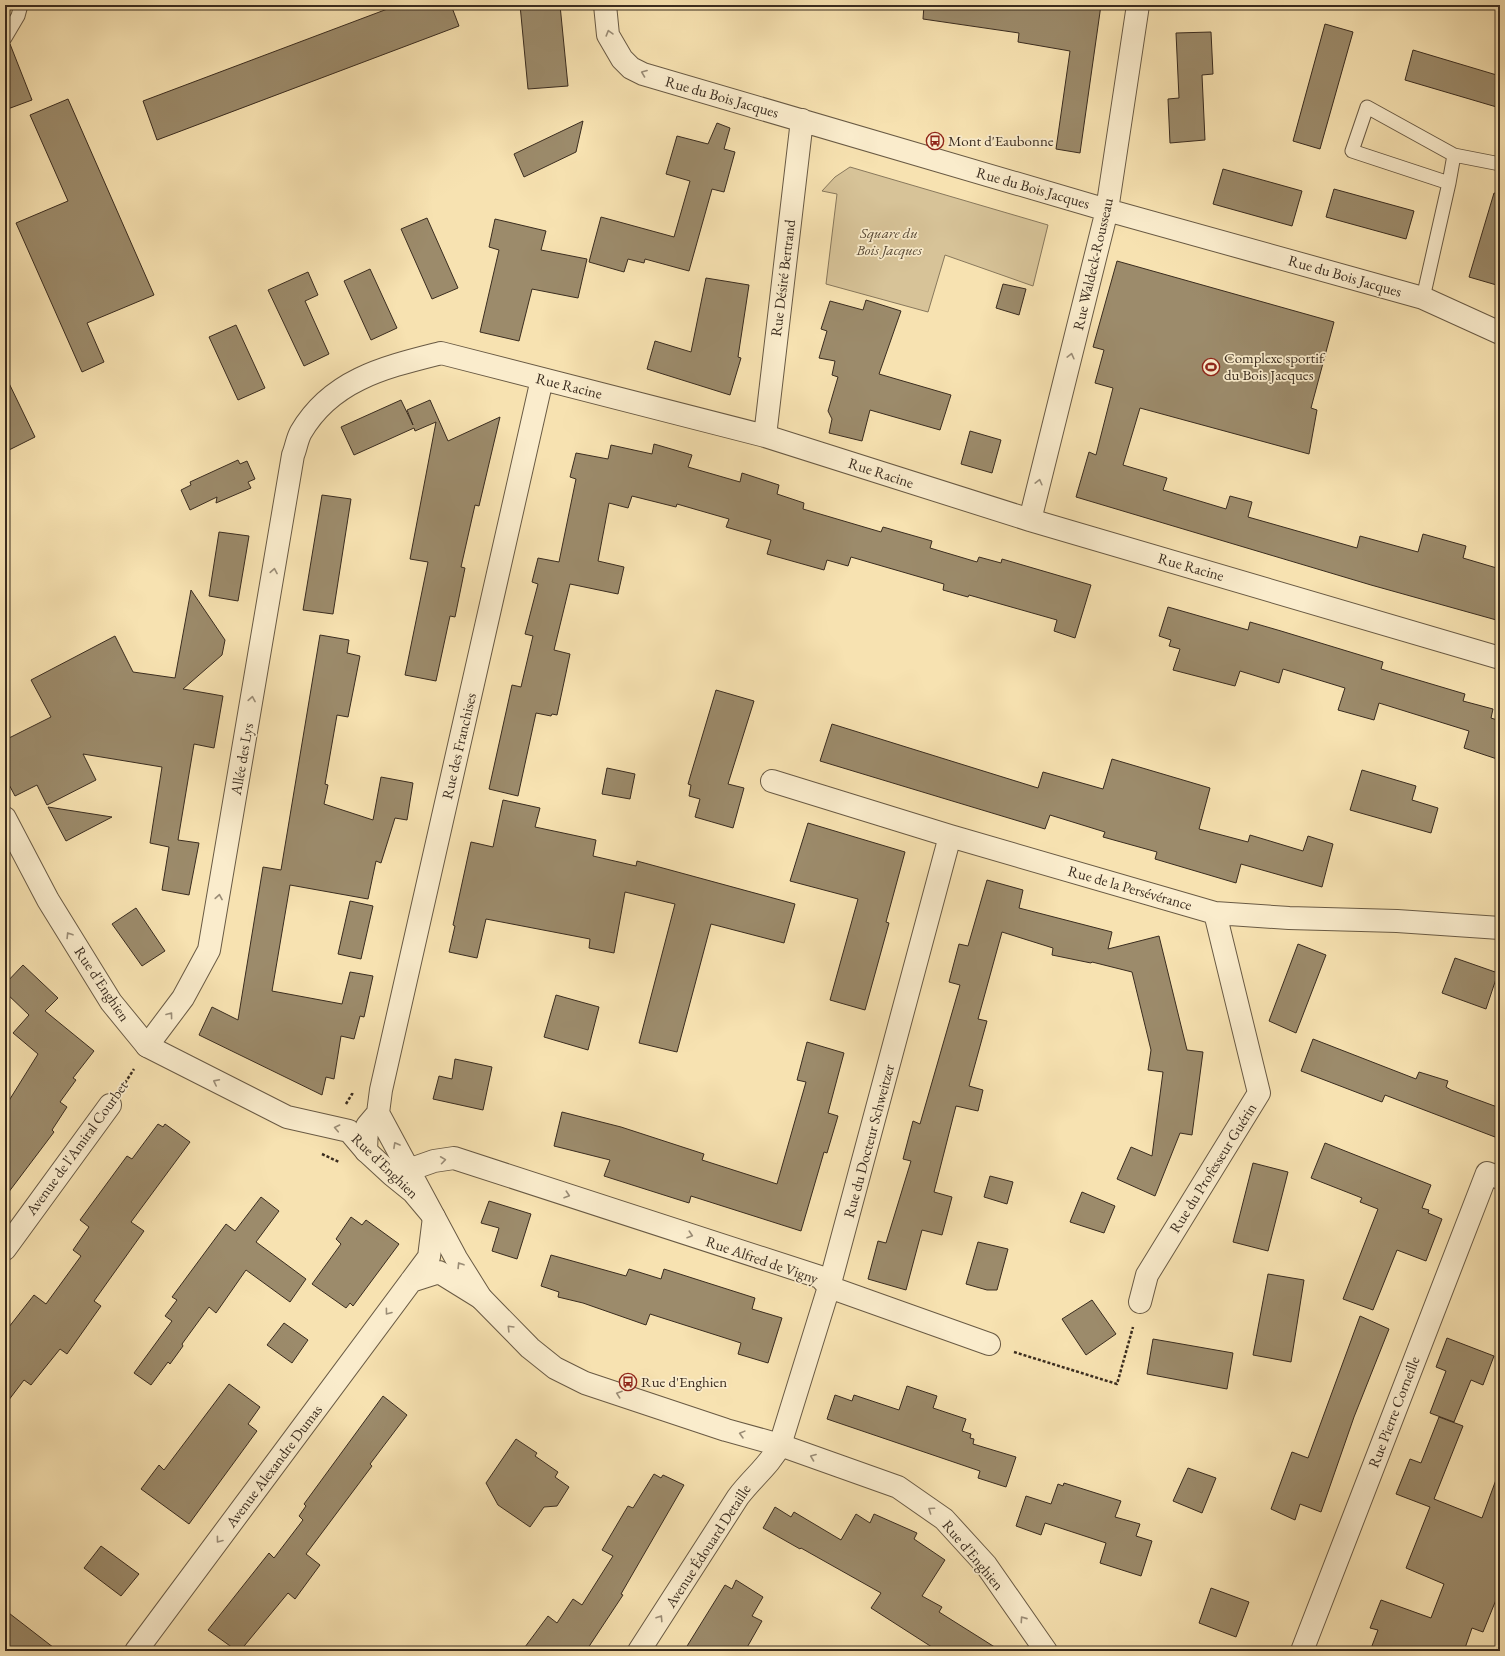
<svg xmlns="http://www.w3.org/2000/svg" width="1505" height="1656" font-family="'EB Garamond',serif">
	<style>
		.green { fill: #d7c398; stroke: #88785c }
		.building { fill: #9c8b6b; stroke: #3a2c1f }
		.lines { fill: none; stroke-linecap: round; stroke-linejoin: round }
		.service-casing { stroke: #695a44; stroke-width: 15 }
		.minor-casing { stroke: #695a44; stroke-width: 24 }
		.tertiary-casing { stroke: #695a44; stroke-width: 24 }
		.path { stroke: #3a2c1f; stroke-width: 2.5; stroke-dasharray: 3 2; stroke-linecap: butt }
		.service { stroke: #faeccc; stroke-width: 13 }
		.minor { stroke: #faeccc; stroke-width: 22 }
		.tertiary { stroke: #faeccc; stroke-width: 22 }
		.oneway { stroke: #9a8c76 }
		.labels { text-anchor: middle; stroke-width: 3.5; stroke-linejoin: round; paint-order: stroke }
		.street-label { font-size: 15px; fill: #3a2c1f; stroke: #faeccc }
		.poi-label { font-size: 15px; fill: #3a2c1f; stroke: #faeccc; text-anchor: start }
		.park-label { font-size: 15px; font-style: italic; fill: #594a37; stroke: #faeccc }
	</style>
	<rect width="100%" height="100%" fill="#f7e2b1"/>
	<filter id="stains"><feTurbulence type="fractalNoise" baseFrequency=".005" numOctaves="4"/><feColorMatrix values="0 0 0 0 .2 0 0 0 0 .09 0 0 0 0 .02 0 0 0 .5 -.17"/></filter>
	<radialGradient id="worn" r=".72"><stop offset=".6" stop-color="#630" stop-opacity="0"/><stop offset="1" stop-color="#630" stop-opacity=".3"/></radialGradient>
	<!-- green -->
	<path class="green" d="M850 167 1048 225 1033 286 945 255 928 312 826 284 837 194 822 191 835 177Z"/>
	<!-- building -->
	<path class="building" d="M398 5H451L459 26 157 140 143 101Z
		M520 5H560L568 86 528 89Z
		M924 5H1101L1080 153 1056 149 1070 51 1018 42 1019 33 923 19Z
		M1325 24 1353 32 1320 149 1293 141Z
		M1211 32 1213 74 1202 75 1205 140 1170 143 1168 99 1179 98 1176 33Z
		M10 44 32 100 5 110V46Z
		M1413 50 1500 76V108L1405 80Z
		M68 99 154 295 87 323 104 362 82 372 16 223 68 201 30 115Z
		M583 121 576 152 524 177 514 154Z
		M717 123 730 128 724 149 735 152 724 192 712 189 689 271 645 259 644 263 628 259 624 272 589 262 601 217 674 237 690 181 666 174 677 136 708 144Z
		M1223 169 1302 191 1292 226 1213 204Z
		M1334 189 1414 211 1406 239 1326 217Z
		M1494 193 1500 194V286L1469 277Z
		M427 218 458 288 432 299 401 229Z
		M495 219 546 231 541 250 587 259 578 298 532 289 519 341 480 332 499 250 489 247Z
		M1117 261 1334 322 1311 408 1317 410 1309 454 1140 408 1123 465 1167 478 1163 490 1226 509 1230 496 1252 502 1248 517 1357 548 1360 536 1418 552 1423 534 1466 546 1463 558 1500 569V621L1371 585 1076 497 1089 452 1096 455 1113 388 1095 383 1104 350 1093 347Z
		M370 269 397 328 371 340 344 281Z
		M308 272 318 295 305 301 329 354 304 366 268 290Z
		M706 278 749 285 738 357 741 358 730 395 647 369 655 341 691 352Z
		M1003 284 1026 289 1019 315 996 308Z
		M866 300 901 311 879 374 951 395 940 430 870 410 862 441 829 433 832 419 828 411 838 377 832 375 835 361 819 358 827 331 821 329 830 301 863 310Z
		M236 325 265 388 238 400 209 337Z
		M5 375 35 437 5 452Z
		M401 400 413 425 407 410 430 400 448 441 500 417 479 506 475 505 461 567 465 568 455 617 450 616 436 681 405 675 428 562 410 559 436 422 415 431 414 428 354 455 341 427Z
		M970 431 1001 440 992 473 961 464Z
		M654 444 692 455 688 467 740 482 742 473 779 485 777 494 804 503 803 509 881 532 883 527 932 541 930 548 977 562 979 557 1001 563 1002 559 1091 585 1075 638 1054 631 1057 620 969 595 968 597 943 590 944 584 851 557 848 566 827 560 824 570 767 554 771 540 726 527 729 519 677 504 676 507 632 496 628 508 609 503 598 561 624 567 618 594 570 584 554 650 570 654 557 715 552 714 551 716 536 713 518 796 489 789 512 685 521 687 533 636 525 634 538 584 532 582 538 558 559 562 576 479 570 477 576 453 608 459 611 445 652 454Z
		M238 460 240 464 247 461 255 479 248 482 251 488 216 503 217 497 190 510 181 490 191 485 190 482Z
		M322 495 351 499 333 614 303 610Z
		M219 532 249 536 238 601 209 596Z
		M191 590 225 640 222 655 183 689 223 696 214 748 194 744 178 840 199 843 189 895 162 890 169 847 150 843 162 767 83 754 96 780 47 805 37 785 15 796 5 777V740L51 717 31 680 115 636 133 672 175 678Z
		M1168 607 1248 630 1250 622 1281 631 1383 662 1381 669 1465 694 1463 701 1493 709 1491 718 1500 721V760L1464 748 1469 731 1379 703 1374 720 1338 710 1345 688 1283 669 1279 683 1240 671 1235 686 1173 670 1180 649 1169 646 1171 640 1159 636Z
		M320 635 349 640 347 653 360 656 348 717 337 715 325 784 328 785 324 804 373 820 381 777 413 783 407 820 395 818 381 863 376 861 368 899 290 885 272 991 342 1004 350 972 373 976 364 1017 360 1016 354 1039 341 1036 334 1079 326 1077 322 1095 199 1035 212 1007 238 1020 263 867 281 870Z
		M716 690 754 701 728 784 744 788 733 828 695 817 700 799 689 796 691 785 688 784Z
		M832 724 1038 788 1043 772 1103 789 1112 759 1210 788 1199 829 1248 842 1250 835 1303 851 1308 836 1333 844 1322 887 1241 864 1236 883 1155 859 1157 852 1103 837 1105 832 1050 815 1045 829 820 761Z
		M607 768 635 774 630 799 602 794Z
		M1362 770 1416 786 1412 800 1438 808 1431 833 1350 810Z
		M503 800 540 808 535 827 596 840 593 856 636 866 637 861 795 904 784 943 711 924 677 1052 639 1043 675 904 625 892 614 953 589 948 590 939 486 919 477 958 449 952 455 926 453 925 471 842 493 847Z
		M48 807 112 817 66 841Z
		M808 823 905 852 886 922 889 923 865 1010 830 1000 858 899 790 881Z
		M987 880 1023 890 1019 908 1112 932 1108 949 1159 936 1187 1050 1203 1052 1192 1135 1180 1133 1155 1196 1117 1179 1131 1147 1152 1156 1163 1072 1148 1070 1151 1050 1132 972 1092 962 1091 963 1052 955 1053 948 1002 932 978 1019 987 1021 969 1086 983 1090 978 1111 956 1106 934 1192 952 1197 942 1235 922 1230 906 1290 868 1279 878 1241 886 1243 911 1161 903 1159 913 1121 920 1124 960 985 949 982 959 944 968 946Z
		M350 901 373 906 361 959 338 954Z
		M136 908 165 951 142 966 112 924Z
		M1298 944 1326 955 1296 1033 1269 1021Z
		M1455 958 1498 973 1486 1009 1442 993Z
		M23 965 58 998 45 1011 94 1051 73 1078 76 1080 60 1102 67 1107 52 1130 54 1132 5 1197V1107L38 1054 13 1033 29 1015 5 992V984Z
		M556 995 599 1007 588 1050 544 1037Z
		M1313 1039 1416 1079 1419 1072 1448 1081 1446 1087 1451 1090 1500 1108V1124L1495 1137 1385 1095 1382 1102 1301 1071Z
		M807 1042 844 1053 828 1113 838 1116 827 1153 824 1152 801 1231 691 1196 689 1203 604 1176 610 1160 554 1146 562 1112 621 1127 704 1154 702 1160 777 1184 806 1082 797 1080Z
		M455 1059 492 1067 483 1110 433 1099 439 1076 452 1079Z
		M158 1124 163 1127 165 1124 190 1142 131 1222 144 1231 94 1301 101 1306 67 1354 60 1349 31 1385 24 1380 5 1405V1332L34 1295 46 1304 81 1256 73 1250 89 1227 80 1220 127 1156 132 1159Z
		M1325 1143 1431 1185 1422 1208 1429 1210 1428 1213 1442 1219 1426 1261 1397 1250 1373 1310 1343 1299 1378 1209 1360 1202 1362 1198 1311 1178Z
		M1253 1163 1288 1172 1268 1251 1233 1242Z
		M990 1176 1013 1182 1007 1204 984 1197Z
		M1082 1192 1115 1206 1104 1233 1070 1222Z
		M261 1197 279 1211 256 1242 306 1279 290 1302 246 1270 216 1313 209 1307 182 1344 183 1346 170 1364 168 1362 151 1385 134 1373 172 1321 165 1316 177 1300 172 1297 226 1224 235 1231Z
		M489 1201 531 1214 517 1259 492 1251 499 1228 481 1223Z
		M351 1217 362 1225 366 1220 399 1244 353 1306 350 1303 346 1308 312 1284 341 1244 336 1239Z
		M978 1242 1008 1249 997 1290H987L966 1284Z
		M551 1255 626 1276 629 1269 661 1279 664 1269 755 1298 752 1309 782 1318 768 1363 738 1354 741 1343 650 1314 646 1325 583 1303 558 1297 559 1292 541 1286Z
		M1268 1274 1304 1280 1291 1362 1253 1355Z
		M1092 1300 1116 1334 1086 1355 1062 1319Z
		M1360 1316 1389 1329 1354 1417 1321 1512 1300 1504 1295 1520 1271 1509 1292 1452 1308 1458Z
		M284 1323 308 1340 292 1363 267 1345Z
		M1447 1338 1494 1356 1483 1385 1471 1380 1454 1422 1430 1413 1446 1371 1436 1367Z
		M1153 1339 1233 1353 1227 1389 1147 1374Z
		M229 1384 260 1407 248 1424 257 1431 189 1524 141 1489 159 1465 164 1470Z
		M907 1386 937 1396 933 1408 966 1419 962 1431 971 1434 970 1438 974 1439 973 1444 1016 1457 1006 1487 978 1478 980 1471 827 1419 835 1395 852 1401 854 1395 899 1410Z
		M383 1396 407 1415 370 1464 372 1466 306 1554 320 1565 295 1599 288 1593 240 1651H237L208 1630 269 1553 274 1558 303 1520 299 1516 306 1506 304 1504Z
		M1439 1417 1463 1426 1434 1499 1482 1518 1497 1477H1500V1590L1483 1632 1472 1628 1464 1651H1370L1378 1630 1370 1628 1381 1600 1431 1618 1444 1584 1406 1568 1430 1507 1396 1494 1410 1459 1421 1463Z
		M516 1439 537 1453 535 1456 558 1472 555 1477 569 1487 557 1506 544 1507 530 1527 498 1505 486 1483Z
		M1188 1468 1216 1478 1202 1513 1173 1501Z
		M654 1474 661 1478 663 1475 684 1485 621 1594 623 1595 586 1651H522L548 1616 557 1623 573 1599 582 1605 613 1556 602 1550 628 1506 633 1508Z
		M1064 1483 1121 1501 1115 1517 1140 1524 1136 1536 1152 1541 1141 1576 1100 1563 1106 1543 1045 1523 1041 1535 1016 1526 1026 1496 1051 1504 1058 1484 1063 1486Z
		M775 1507 791 1517 794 1512 841 1540 856 1514 870 1523 874 1514 917 1533 914 1539 945 1560 922 1596 942 1607 939 1612 1001 1651H938L871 1608 881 1593 801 1548 800 1549 763 1528Z
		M101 1546 139 1574 121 1596 84 1568Z
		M736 1580 763 1597 752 1616 762 1621 745 1651H684L725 1585 732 1589Z
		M1211 1588 1249 1602 1236 1637 1199 1623Z
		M5 1610 58 1651H5Z"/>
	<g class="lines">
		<defs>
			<path id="service" d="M5 38 18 16 21 5
				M1454 155 1500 164
				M1423 298 1449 183 1454 155 1367 107 1352 151 1449 183"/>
			<path id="minor" d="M605 5 608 35 622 59 631 68 643 74 1107 210 1423 298 1500 333
				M765 436 802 120
				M1030 520 1107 210 1138 5
				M772 781 950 836 1215 913 1289 918 1397 921 1500 928
				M147 1046 183 998 209 950 293 455C296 448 297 439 301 432 332 379 386 367 441 353L765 436 1030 520 1500 658
				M366 1151 367 1126 378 1113 381 1090 542 379
				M397 1174 434 1161 454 1158 820 1277 829 1287 989 1344
				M5 1249 110 1105
				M411 1281 439 1272 481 1298
				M1140 1302 1147 1275 1259 1093 1215 913
				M136 1651 429 1257 434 1217 378 1113
				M639 1651 738 1497C752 1478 770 1465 780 1445L829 1287 950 836
				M1302 1651 1487 1173 1500 1178"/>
			<path id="tertiary" d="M5 818 48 900 111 1002 147 1046 287 1117 349 1131 366 1151 392 1175 413 1192 434 1217 456 1258 481 1298 530 1348 555 1368 585 1383 726 1430 780 1445 898 1487 944 1519 986 1565 1046 1651"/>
		</defs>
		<!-- service casing -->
		<use href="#service" class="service-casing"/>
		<!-- minor casing -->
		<use href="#minor" class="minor-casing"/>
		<!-- tertiary casing -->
		<use href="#tertiary" class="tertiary-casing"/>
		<!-- path -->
		<path class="path" d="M125 1083 134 1069
			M346 1104 352 1094 354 1095
			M322 1154 339 1162
			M1014 1352 1117 1384 1133 1327"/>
		<!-- service -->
		<use href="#service" class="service"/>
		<!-- minor -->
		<use href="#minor" class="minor"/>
		<!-- tertiary -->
		<use href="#tertiary" class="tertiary"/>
	</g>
	<!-- one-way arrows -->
	<defs><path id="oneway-chevron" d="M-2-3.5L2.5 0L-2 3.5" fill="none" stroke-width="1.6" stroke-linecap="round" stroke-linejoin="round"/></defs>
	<g class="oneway">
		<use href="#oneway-chevron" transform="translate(609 33) rotate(-106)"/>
		<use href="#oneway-chevron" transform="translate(644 73) rotate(-159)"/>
		<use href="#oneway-chevron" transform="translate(1071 356) rotate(-76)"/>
		<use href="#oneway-chevron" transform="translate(1039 482) rotate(-76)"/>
		<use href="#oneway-chevron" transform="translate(274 571) rotate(-80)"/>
		<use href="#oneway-chevron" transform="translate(252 699) rotate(-80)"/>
		<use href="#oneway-chevron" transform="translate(219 897) rotate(-80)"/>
		<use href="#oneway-chevron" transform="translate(69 935) rotate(-122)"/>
		<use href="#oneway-chevron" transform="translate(170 1015) rotate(-53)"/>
		<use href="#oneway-chevron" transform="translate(216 1082) rotate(-153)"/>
		<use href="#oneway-chevron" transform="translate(337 1128) rotate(-168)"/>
		<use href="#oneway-chevron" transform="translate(396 1145) rotate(-119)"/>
		<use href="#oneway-chevron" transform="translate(443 1160) rotate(-8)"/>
		<use href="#oneway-chevron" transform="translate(567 1195) rotate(18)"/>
		<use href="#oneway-chevron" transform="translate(690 1235) rotate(18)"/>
		<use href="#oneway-chevron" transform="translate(460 1265) rotate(-122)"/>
		<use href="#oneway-chevron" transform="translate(388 1312) rotate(127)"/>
		<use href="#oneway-chevron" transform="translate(510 1328) rotate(-134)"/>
		<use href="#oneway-chevron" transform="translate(619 1394) rotate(-161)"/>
		<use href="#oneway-chevron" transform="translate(742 1434) rotate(-165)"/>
		<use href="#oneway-chevron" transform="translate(813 1457) rotate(-159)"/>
		<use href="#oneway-chevron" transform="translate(931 1510) rotate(-145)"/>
		<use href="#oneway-chevron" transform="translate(219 1540) rotate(127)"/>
		<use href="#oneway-chevron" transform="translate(660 1618) rotate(-57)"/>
		<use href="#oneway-chevron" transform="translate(1023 1619) rotate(-125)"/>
	</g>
	<!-- icons -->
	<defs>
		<symbol id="bus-ring" viewBox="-11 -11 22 22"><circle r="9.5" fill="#faeccc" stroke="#8f2418" stroke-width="1.5"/><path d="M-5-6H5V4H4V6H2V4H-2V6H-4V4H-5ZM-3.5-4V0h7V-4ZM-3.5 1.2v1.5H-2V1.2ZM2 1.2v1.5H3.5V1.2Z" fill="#8f2418"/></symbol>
		<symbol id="stadium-ring" viewBox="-11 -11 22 22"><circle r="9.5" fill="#faeccc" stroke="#8f2418" stroke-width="1.5"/><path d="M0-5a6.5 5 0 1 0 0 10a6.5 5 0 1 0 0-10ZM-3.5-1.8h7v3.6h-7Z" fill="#8f2418"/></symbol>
	</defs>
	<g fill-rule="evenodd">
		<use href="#bus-ring" x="925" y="131" width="20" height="20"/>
		<use href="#stadium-ring" x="1201" y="357" width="20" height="20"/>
		<use href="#bus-ring" x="618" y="1372" width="20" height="20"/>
	</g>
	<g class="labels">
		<!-- street labels -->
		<g class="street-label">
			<text transform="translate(722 97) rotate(16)" y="5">Rue du Bois Jacques</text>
			<text transform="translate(1033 188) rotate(16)" y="5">Rue du Bois Jacques</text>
			<text transform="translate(1093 264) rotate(-77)" y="5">Rue Waldeck-Rousseau</text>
			<text transform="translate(1345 276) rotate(16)" y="5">Rue du Bois Jacques</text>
			<text transform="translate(783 278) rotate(-83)" y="5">Rue Désiré Bertrand</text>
			<text transform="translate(569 386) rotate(14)" y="5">Rue Racine</text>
			<text transform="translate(881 473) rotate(18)" y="5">Rue Racine</text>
			<text transform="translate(1191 567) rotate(16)" y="5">Rue Racine</text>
			<text transform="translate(459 746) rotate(-77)" y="5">Rue des Franchises</text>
			<text transform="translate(242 759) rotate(-80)" y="5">Allée des Lys</text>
			<text transform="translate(1130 888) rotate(16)" y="5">Rue de la Persévérance</text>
			<text transform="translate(102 984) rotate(56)" y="5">Rue d'Enghien</text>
			<text transform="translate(869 1141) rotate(-75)" y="5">Rue du Docteur Schweitzer</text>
			<text transform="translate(77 1148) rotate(-54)" y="5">Avenue de l'Amiral Courbet</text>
			<text transform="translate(385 1166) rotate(44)" y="5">Rue d'Enghien</text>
			<text transform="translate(1213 1168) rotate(-58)" y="5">Rue du Professeur Guérin</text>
			<text transform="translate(762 1260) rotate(19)" y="5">Rue Alfred de Vigny</text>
			<text transform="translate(1394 1412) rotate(-69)" y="5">Rue Pierre Corneille</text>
			<text transform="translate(274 1466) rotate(-53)" y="5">Avenue Alexandre Dumas</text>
			<text transform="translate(708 1546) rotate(-57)" y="5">Avenue Édouard Detaille</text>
			<text transform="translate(973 1555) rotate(50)" y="5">Rue d'Enghien</text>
		</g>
		<!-- poi labels -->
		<g class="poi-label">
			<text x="948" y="146">Mont d'Eaubonne</text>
			<text x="1224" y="363">Complexe sportif<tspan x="1224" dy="17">du Bois Jacques</tspan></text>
			<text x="641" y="1387">Rue d'Enghien</text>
		</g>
		<!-- park labels -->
		<g class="park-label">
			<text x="889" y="238">Square du<tspan x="889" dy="17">Bois Jacques</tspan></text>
		</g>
	</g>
	<!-- margin -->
	<rect width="1505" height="1656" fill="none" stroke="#f7e2b1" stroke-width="20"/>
	<rect x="6" y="6" width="1493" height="1644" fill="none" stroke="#3a2c1f" stroke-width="2"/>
	<rect x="10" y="10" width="1485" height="1636" fill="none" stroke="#3a2c1f"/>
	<rect width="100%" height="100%" filter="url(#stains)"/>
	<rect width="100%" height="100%" fill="url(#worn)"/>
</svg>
